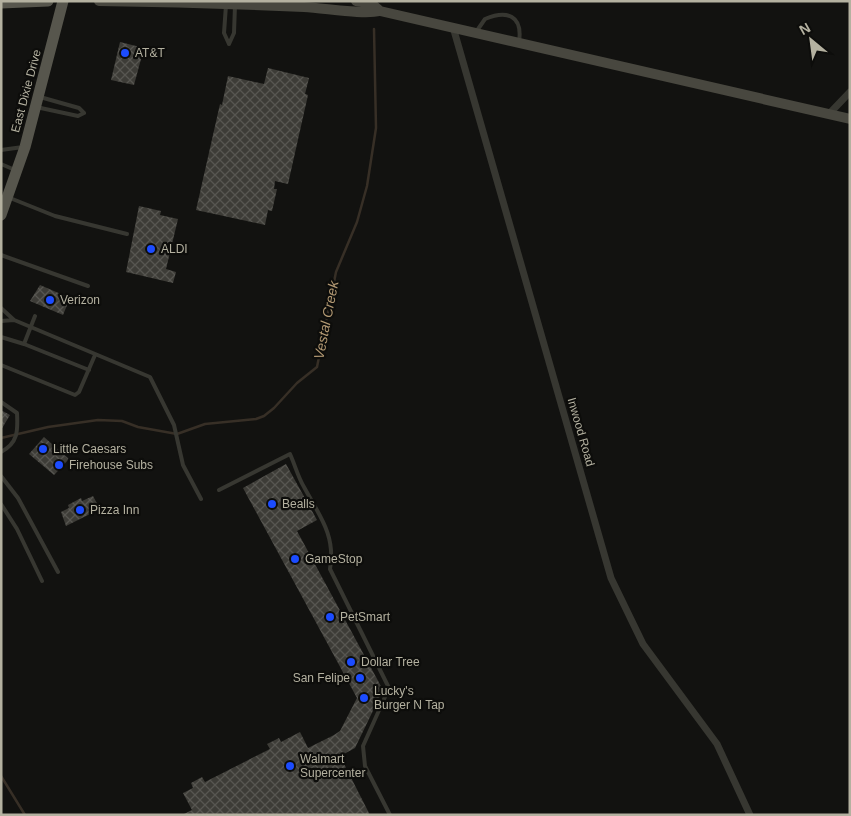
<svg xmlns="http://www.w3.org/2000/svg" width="851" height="816" font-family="Helvetica,sans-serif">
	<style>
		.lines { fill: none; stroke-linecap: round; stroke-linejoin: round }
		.stream { stroke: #372f26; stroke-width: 2.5 }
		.building { fill: url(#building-cross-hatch) }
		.service { stroke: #373731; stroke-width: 4 }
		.minor { stroke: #373731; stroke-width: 7 }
		.secondary { stroke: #48473f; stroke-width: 10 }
		.primary { stroke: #57564d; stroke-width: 11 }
		.poi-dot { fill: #1c4cff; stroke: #0d0d0b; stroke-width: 2 }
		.labels { text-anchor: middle; stroke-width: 4.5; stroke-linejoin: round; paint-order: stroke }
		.poi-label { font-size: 12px; fill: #b4b1a0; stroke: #0d0d0b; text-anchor: start }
		.street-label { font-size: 12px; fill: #b4b1a0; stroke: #0d0d0b }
		.water-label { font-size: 14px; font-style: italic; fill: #b39973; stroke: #0d0d0b }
	</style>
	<defs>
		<pattern id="building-cross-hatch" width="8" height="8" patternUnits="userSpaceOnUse" patternTransform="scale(1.25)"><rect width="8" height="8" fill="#3d3c37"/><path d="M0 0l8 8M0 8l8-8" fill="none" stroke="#575651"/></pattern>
	</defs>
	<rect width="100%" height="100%" fill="#121210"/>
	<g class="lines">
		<!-- stream -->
		<path class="stream" d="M1 438 48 427 98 420 122 421 138 427 177 434 205 424 256 419 264 416 274 408 297 383 317 367 336 272 357 222 367 186 376 128 374 29
			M1 776 25 815"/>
	</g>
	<!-- building -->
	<path class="building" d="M120 42 144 48 134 85 111 80Z
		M268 68 309 78 305 94 308 95 288 184 275 181 274 189H277L272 211 268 210 265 225 196 210 220 104 222 105 228 76 264 84Z
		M139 206 161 211 160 215 178 219 166 269 176 272 173 283 126 272Z
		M40 285 70 298 63 315 30 301Z
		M1 410 10 415 1 430Z
		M44 437 69 459 54 475 29 454Z
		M286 464 317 520 297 531 383 690 355 748 340 756 370 815H182L192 810 183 793 193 788 191 783 202 777 205 782 270 749 267 744 279 738 281 742 300 732 308 748 334 735 340 731 357 698 243 488Z
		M93 496 100 509 66 526 61 512 69 508 68 505 81 498 82 501Z"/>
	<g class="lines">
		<!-- service -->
		<path class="service" d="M226 5 224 33 229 44
			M476 32 485 19C507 10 523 15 519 42
			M229 44 234 33 235 5
			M36 107 78 116 84 113 79 108 40 97
			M1 150 23 147
			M1 164 15 170
			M10 198 55 216 127 234
			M1 255 88 286
			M1 308 14 320 150 377 174 425 183 465 201 499
			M1 321 14 320
			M1 337 24 344 35 316
			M24 344 89 370
			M1 365 75 395 79 392 95 355
			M1 402 17 413C18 431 18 443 1 452
			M1 476 18 498 58 572
			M219 490 290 454C295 465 298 477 304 487 319 515 336 535 330 569L389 688 363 746 365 766 390 815
			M1 504 17 529 42 581"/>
		<!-- minor -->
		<path class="minor" d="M453 27 611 578 643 644 717 744 750 815
			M829 114 850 92"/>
		<!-- secondary -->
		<path class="secondary" d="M99 1C167 2 236 4 304 7 325 8 363 15 380 11L850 119
			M356 1 371 3 380 11"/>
		<!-- primary -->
		<path class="primary" d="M1 3 48 1
			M1 215 25 147 63 1"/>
	</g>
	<!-- markers -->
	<g class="poi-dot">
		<circle cx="125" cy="53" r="5"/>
		<circle cx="151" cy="249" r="5"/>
		<circle cx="50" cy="300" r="5"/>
		<circle cx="43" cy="449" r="5"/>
		<circle cx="59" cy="465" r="5"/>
		<circle cx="272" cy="504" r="5"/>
		<circle cx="80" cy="510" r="5"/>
		<circle cx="295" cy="559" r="5"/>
		<circle cx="330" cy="617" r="5"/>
		<circle cx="351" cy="662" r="5"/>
		<circle cx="360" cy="678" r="5"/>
		<circle cx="364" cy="698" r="5"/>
		<circle cx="290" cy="766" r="5"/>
	</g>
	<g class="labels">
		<!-- poi labels -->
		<g class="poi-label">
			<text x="135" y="57">AT&amp;T</text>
			<text x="161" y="253">ALDI</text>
			<text x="60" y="304">Verizon</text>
			<text x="53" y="453">Little Caesars</text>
			<text x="69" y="469">Firehouse Subs</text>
			<text x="282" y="508">Bealls</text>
			<text x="90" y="514">Pizza Inn</text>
			<text x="305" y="563">GameStop</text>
			<text x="340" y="621">PetSmart</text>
			<text x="361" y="666">Dollar Tree</text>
			<text x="350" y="682" text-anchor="end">San Felipe</text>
			<text x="374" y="695">Lucky's<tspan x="374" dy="14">Burger N Tap</tspan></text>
			<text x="300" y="763">Walmart<tspan x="300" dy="14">Supercenter</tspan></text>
		</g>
		<!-- street labels -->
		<g class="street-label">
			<text transform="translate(26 91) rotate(-75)" y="4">East Dixie Drive</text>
			<text transform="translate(581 432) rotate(74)" y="4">Inwood Road</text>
		</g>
		<!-- water labels -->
		<g class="water-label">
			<text transform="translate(326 320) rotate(-79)" y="5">Vestal Creek</text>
		</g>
	</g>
	<!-- border -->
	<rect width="851" height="816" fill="none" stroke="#b4b1a0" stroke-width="5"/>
	<!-- north arrow -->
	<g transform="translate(811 40) rotate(331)" stroke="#0d0d0b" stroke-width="4" paint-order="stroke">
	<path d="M0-4L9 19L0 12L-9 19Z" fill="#b4b1a0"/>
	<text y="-8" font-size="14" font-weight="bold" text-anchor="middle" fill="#b4b1a0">N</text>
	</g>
</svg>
